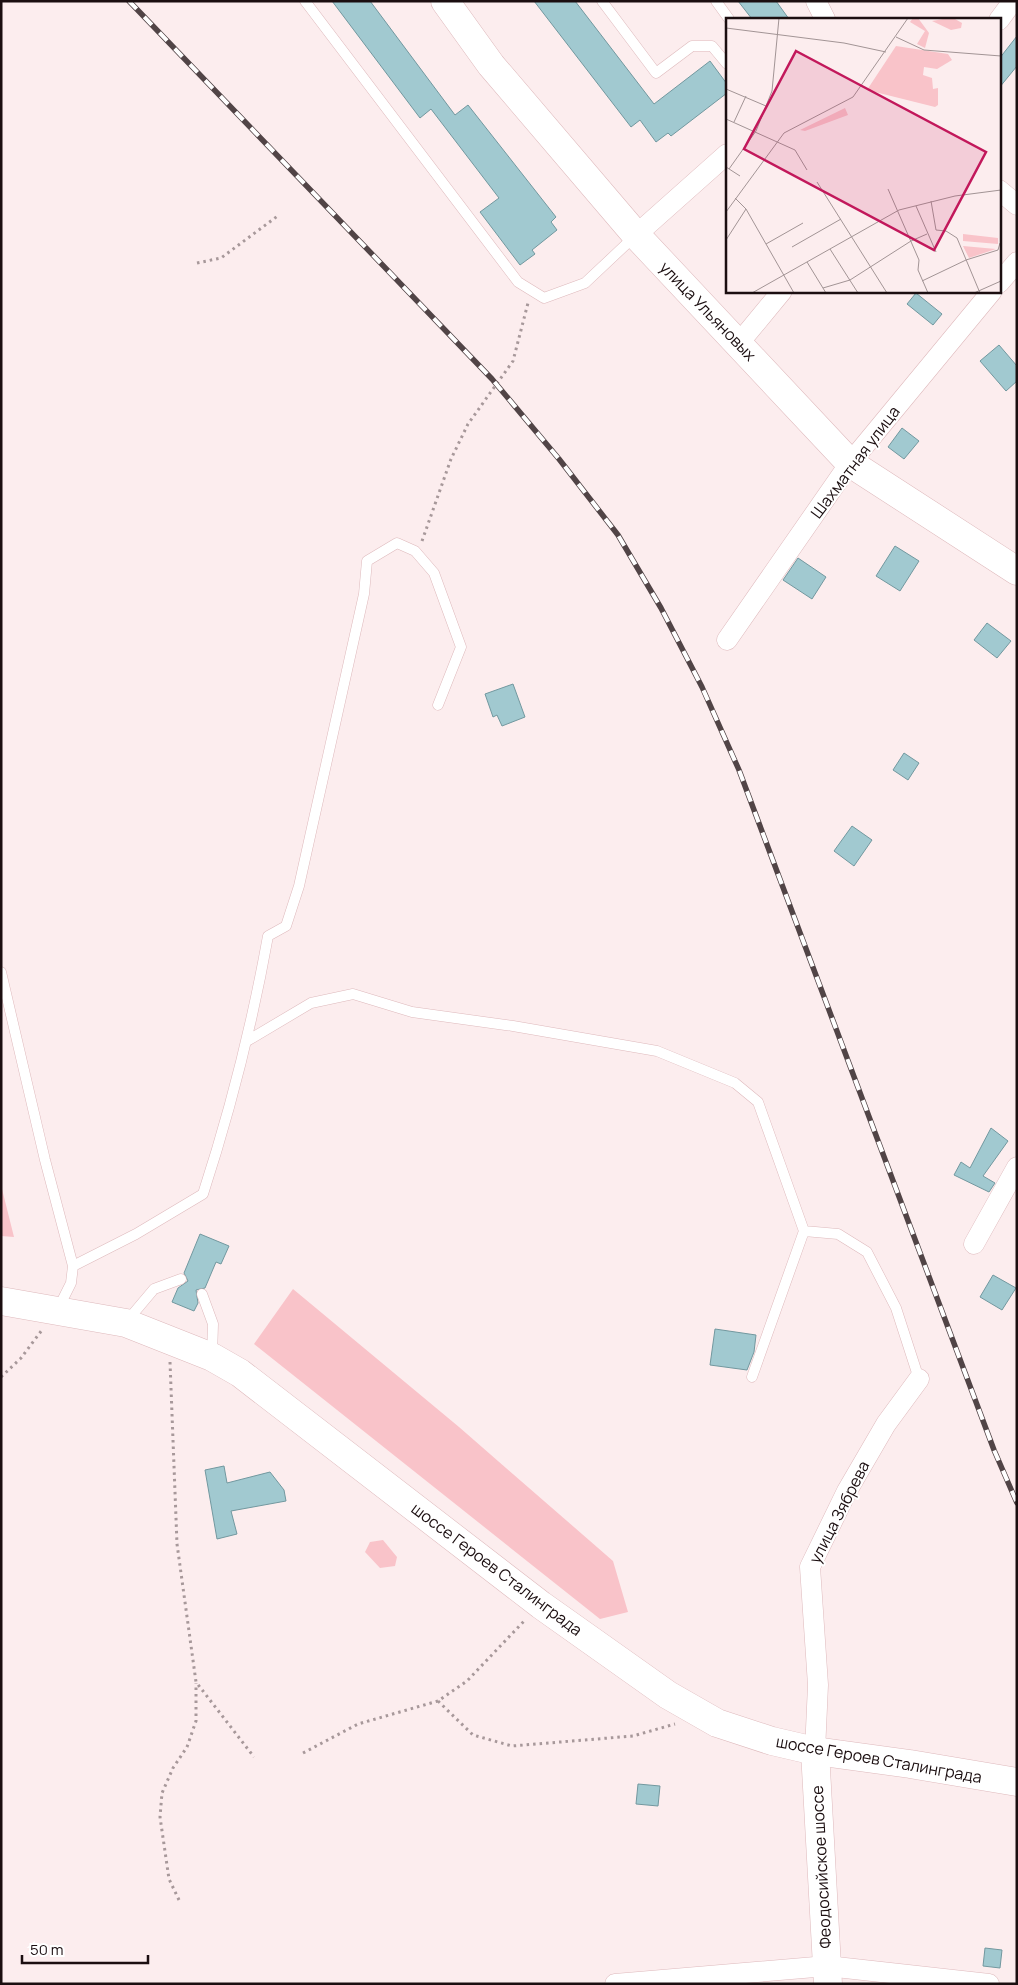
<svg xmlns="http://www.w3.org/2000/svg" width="1018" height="1985" font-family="Manrope,sans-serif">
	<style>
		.green { fill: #f9c3c9 }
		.building { fill: #a1c9d0; stroke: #72989f }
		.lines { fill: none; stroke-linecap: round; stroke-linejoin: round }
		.lane-casing { stroke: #deb9bc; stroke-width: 11 }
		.street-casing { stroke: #deb9bc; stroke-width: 21 }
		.secondary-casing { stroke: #deb9bc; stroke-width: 29 }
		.path { stroke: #a7989a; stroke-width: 3; stroke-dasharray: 2.5 4; stroke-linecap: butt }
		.lane { stroke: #fff; stroke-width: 10 }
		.street { stroke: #fff; stroke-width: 20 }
		.secondary { stroke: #fff; stroke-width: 28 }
		.rail-casing { stroke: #514446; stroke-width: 5.5 }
		.rail { stroke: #fff; stroke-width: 4; stroke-dasharray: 11; stroke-linecap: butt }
		.labels { text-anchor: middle; stroke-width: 4; stroke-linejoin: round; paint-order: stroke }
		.street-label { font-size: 16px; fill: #1b0e10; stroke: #fff }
		.inset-road { fill: none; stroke: #a29495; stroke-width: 1 }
		.view { fill: #c2185b; fill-opacity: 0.15; stroke: #c2185b; stroke-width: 2.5 }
		.inset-edge { fill: none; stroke: #1b0e10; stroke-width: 2.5 }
	</style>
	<rect width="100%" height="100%" fill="#fcedee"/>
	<!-- green -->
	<path class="green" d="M1 1185 14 1237 1 1236Z
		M293 1289 459 1427 613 1561 628 1612 600 1619 254 1344Z
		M383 1540 397 1557 395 1566 380 1568 365 1552 370 1542Z"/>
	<!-- building -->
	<path class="building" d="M332 1H370L455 115 468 105 556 217 551 222 557 230 532 250 535 254 520 265 480 212 499 198 431 109 420 118Z
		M534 1H575L654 104 710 61 727 84V93L671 136 668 133 656 142 640 120 631 127Z
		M738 1H776L789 19H752Z
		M1017 36V66L999 88V59Z
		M916 293 942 314 933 325 907 304Z
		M999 345 1017 366V381L1006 391 980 361Z
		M902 428 919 441 904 459 888 447Z
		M895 546 919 561 900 591 876 576Z
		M798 558 826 577 812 599 783 580Z
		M987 623 1011 641 997 658 974 640Z
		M513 684 525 717 502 726 497 715 493 717 485 694Z
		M904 753 919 763 908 780 893 770Z
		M852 826 872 840 854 866 834 851Z
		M991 1128 1008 1141 983 1176 995 1183 989 1192 954 1175 961 1162 970 1168Z
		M200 1234 229 1246 221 1264 216 1262 205 1288 196 1290 198 1303 194 1311 172 1302 178 1288 188 1281 184 1273Z
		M993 1275 1016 1288 1002 1310 980 1297Z
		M715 1329 756 1335 754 1352 747 1370 710 1365Z
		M224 1466 227 1483 270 1472 284 1490 286 1501 231 1511 237 1534 217 1539 205 1470Z
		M638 1784 660 1786 658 1806 636 1804Z
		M985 1948 1002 1950 1000 1968 983 1966Z"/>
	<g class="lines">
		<defs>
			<path id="lane" d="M305 1 518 282 544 298 585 283 635 236
				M602 1 656 73 692 46H712L727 64
				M716 1 729 19
				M1 972 45 1160 73 1266 71 1283 58 1309
				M247 1041 311 1003 353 994 412 1012 513 1026 657 1051 735 1083 758 1102 804 1231
				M73 1266 136 1234 203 1194C231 1108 252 1025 268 936L286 926 299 886 364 594 367 561 397 543 415 551 434 573 461 647 438 705
				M202 1294 213 1324 212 1356
				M127 1321 154 1289 181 1279
				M752 1377 804 1231 838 1234 867 1252 896 1308 919 1379"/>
			<path id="street" d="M816 1 825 19
				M999 20 1013 1
				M999 190 1017 205
				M636 235 727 154
				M999 283 1017 262
				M739 343 782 291
				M727 640 850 463 992 291
				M974 1244 1017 1167
				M815 1751 818 1685 810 1567 847 1491 886 1424 919 1379
				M615 1984 827 1966 989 1984"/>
			<path id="secondary" d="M445 1 491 65 636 235 850 463 1017 571
				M1 1301 126 1323 212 1357 240 1373 541 1605 668 1695 717 1723 772 1741 815 1751 910 1764 1017 1782
				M815 1751 828 1984"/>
		</defs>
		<!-- lane casing -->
		<use href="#lane" class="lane-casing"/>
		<!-- street casing -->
		<use href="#street" class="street-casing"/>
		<!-- secondary casing -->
		<use href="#secondary" class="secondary-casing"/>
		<!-- path -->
		<path class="path" d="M197 263 221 258 279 215
			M422 541 451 459 468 424 513 361 528 303
			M170 1362 177 1544 196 1682 254 1757
			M1 1377 21 1358 42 1330
			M438 1701 473 1735 512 1746 633 1736 675 1724
			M303 1753 358 1724 438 1701 467 1681 526 1619
			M179 1900 169 1879 160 1817 162 1793 173 1768 187 1747 196 1721V1683"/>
		<!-- lane -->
		<use href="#lane" class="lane"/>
		<!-- street -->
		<use href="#street" class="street"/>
		<!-- secondary -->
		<use href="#secondary" class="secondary"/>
		<defs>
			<path id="rail" d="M129 1 492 379 559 459 618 535 661 608 702 687 739 770 994 1450 1017 1503"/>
		</defs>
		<!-- rail casing -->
		<use href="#rail" class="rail-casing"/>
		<!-- rail -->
		<use href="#rail" class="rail"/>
	</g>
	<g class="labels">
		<!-- street labels -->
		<g class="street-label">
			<text transform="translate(708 311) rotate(46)" y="6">улица Ульяновых</text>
			<text transform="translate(855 462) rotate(-53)" y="6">Шахматная улица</text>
			<text transform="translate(839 1512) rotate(-63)" y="6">улица Зябрева</text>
			<text transform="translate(497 1569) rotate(37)" y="6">шоссе Героев Сталинграда</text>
			<text transform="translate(879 1759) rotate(10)" y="6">шоссе Героев Сталинграда</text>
			<text transform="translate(821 1867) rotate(-93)" y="6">Феодосийское шоссе</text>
		</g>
	</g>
	<!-- overview -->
	<g transform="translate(726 18)">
		<rect width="275" height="275" fill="#fcedee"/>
		<path d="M187 0H192L203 15 199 30 191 26 199 13 184 4ZM217 1H229L236 5 235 10 225 12 206 3ZM170 28 222 36 226 42 211 51 198 49 197 57 206 60 207 71 212 70V87L209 89 141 72ZM119 90 122 97 79 113 74 112ZM237 216 272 220V226L237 223ZM237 228 270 231 243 240Z" fill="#f9c3c9"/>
		<path class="inset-road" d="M0 10 118 25 160 34M170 19 198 32 275 38M0 71 40 88M0 101 69 132 81 152M8 104 20 78M0 149 14 158M3 151 30 113 46 73 53 0M91 164 161 275M162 171 193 242 192 252 202 275M9 180 20 191 68 275M205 183 210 212 220 213 231 220 254 275M190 188 210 234M0 194 58 115 127 79 182 0M0 222 20 191M40 226 77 205M66 229 115 201M104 231 132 275M81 244 100 275M196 263 240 242 272 232 274 225M97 270 124 262 185 223 201 216M26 275 173 192 229 178 275 172M248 275 275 263"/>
		<path class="view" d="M70 33 260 134 208 232 18 131Z"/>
		<rect width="275" height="275" class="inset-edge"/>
	</g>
	<!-- border -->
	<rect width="1018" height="1985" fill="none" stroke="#1b0e10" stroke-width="5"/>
	<!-- scale -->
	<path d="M22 1955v8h126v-8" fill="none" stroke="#1b0e10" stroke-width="2.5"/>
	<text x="30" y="1955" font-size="15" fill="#1b0e10" stroke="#ffffff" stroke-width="4" paint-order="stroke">50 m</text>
</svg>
